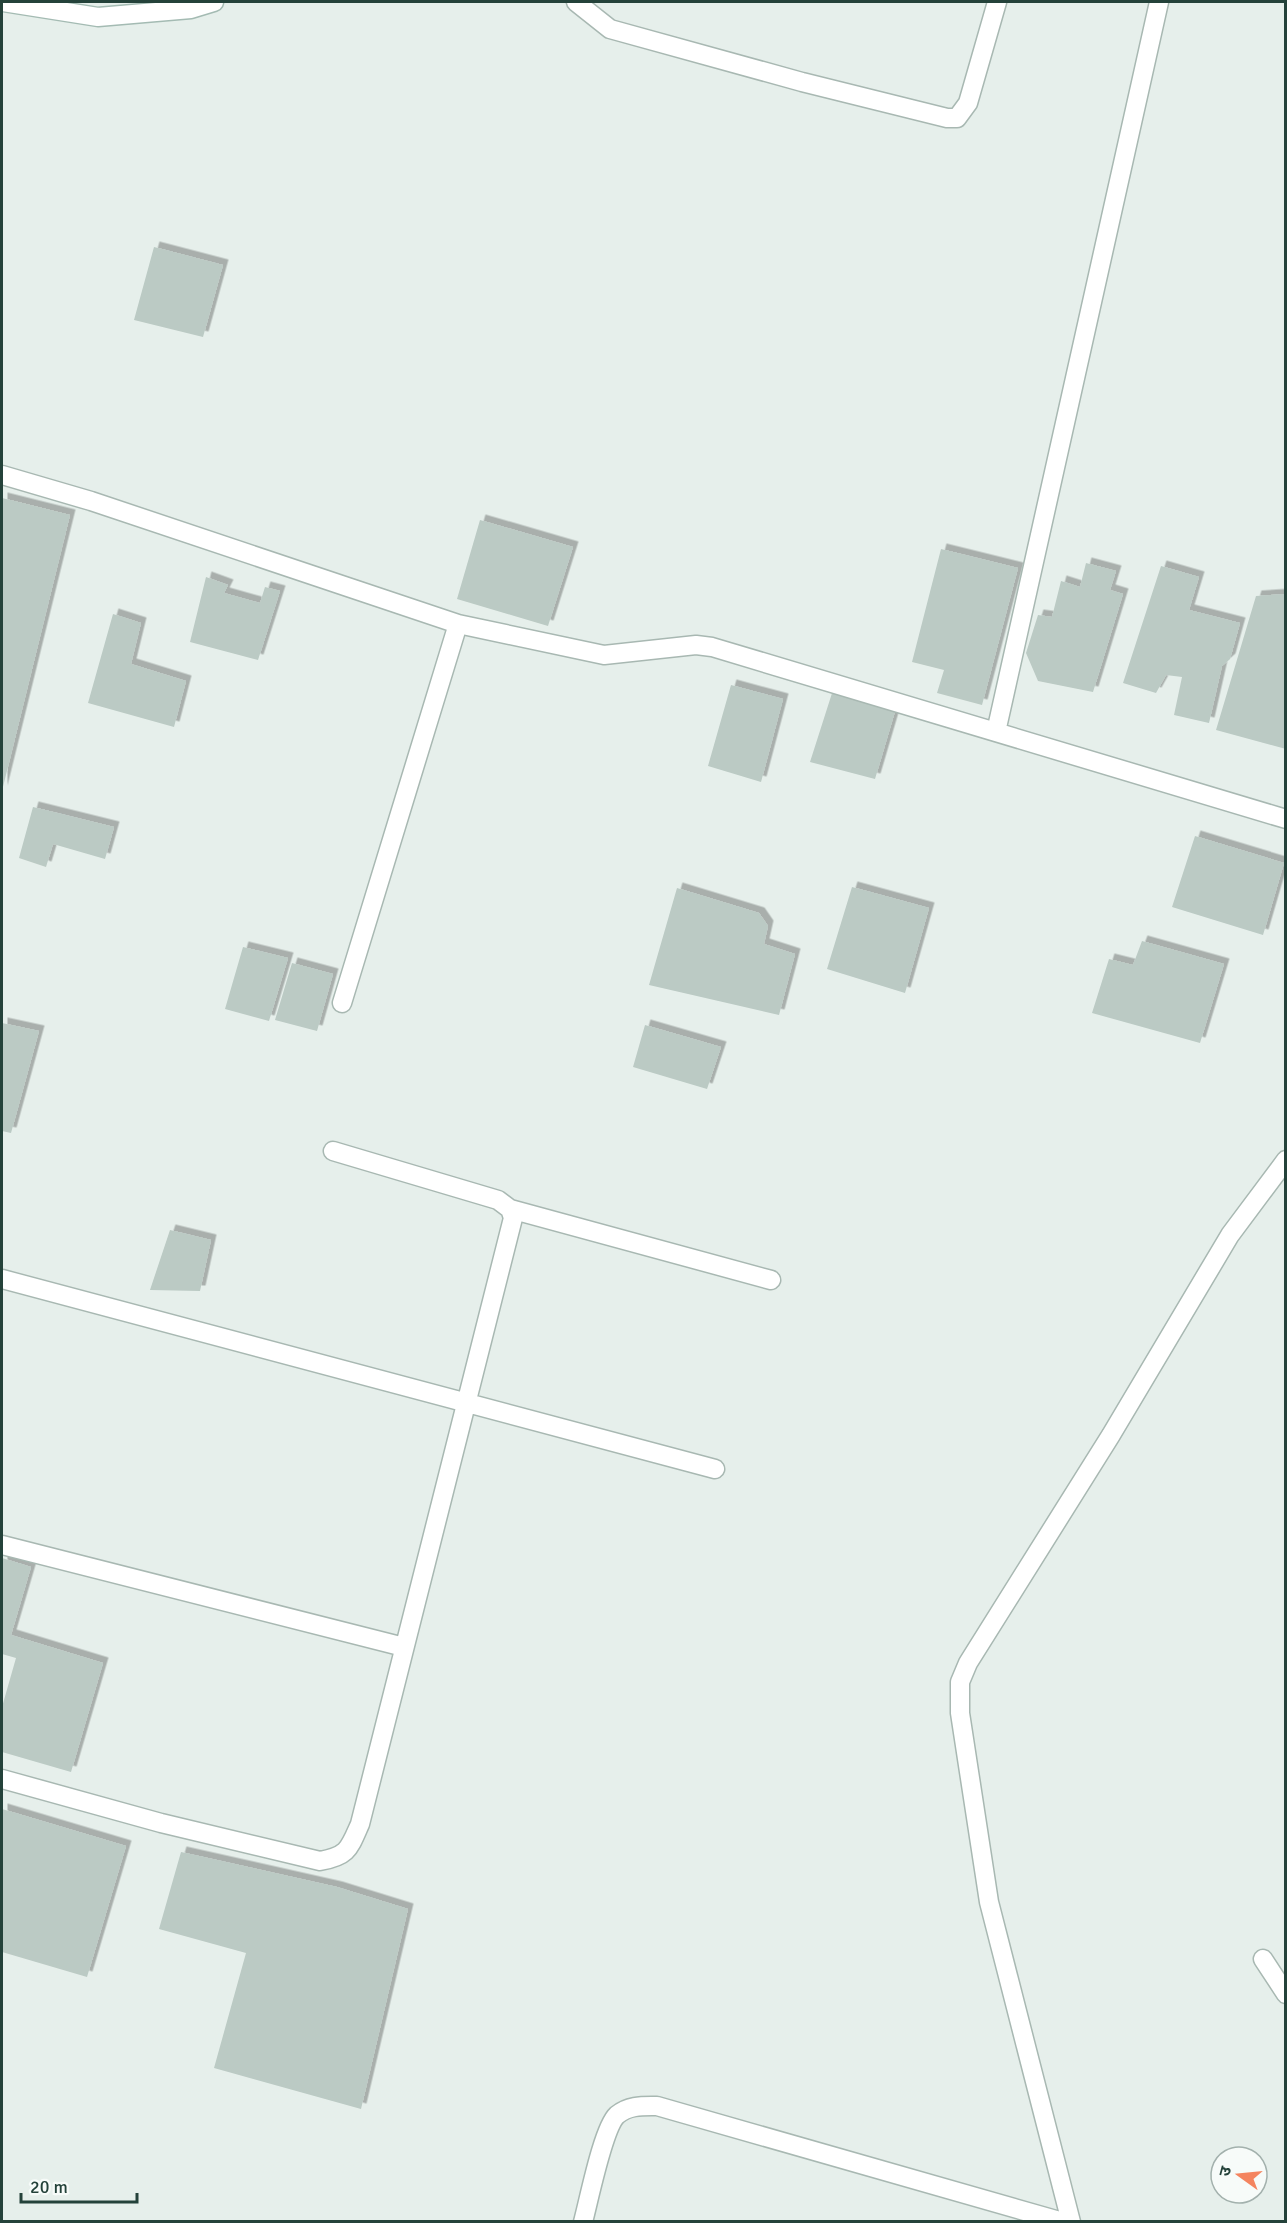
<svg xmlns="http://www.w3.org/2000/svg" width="1287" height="2223" font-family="Signika,'Noto Sans Devanagari',sans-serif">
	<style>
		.building { fill: #bbcac4; filter: url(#shadow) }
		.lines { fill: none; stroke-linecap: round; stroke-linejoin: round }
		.street-casing { stroke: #a8b8b2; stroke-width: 21 }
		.secondary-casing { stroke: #a4bbb3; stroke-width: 21 }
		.street { stroke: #fff; stroke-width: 18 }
		.secondary { stroke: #fff; stroke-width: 18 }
	</style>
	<defs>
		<filter id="shadow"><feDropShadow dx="5.5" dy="-5.5" stdDeviation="0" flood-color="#0004"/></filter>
	</defs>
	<rect width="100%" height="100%" fill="#e6efeb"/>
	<!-- building -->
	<path class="building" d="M154 247 223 265 203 337 134 320Z
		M2 498 70 515 2 791Z
		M480 520 573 547 548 626 457 599Z
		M941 549 1018 568 982 705 937 693 944 670 912 662Z
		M1086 563 1116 571 1110 590 1123 594 1093 692 1038 681 1026 653 1038 615 1052 617 1061 581 1080 587Z
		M1161 566 1199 577 1189 610 1240 623 1230 659 1222 666 1209 723 1174 715 1182 677 1166 675 1156 693 1123 683Z
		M206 577 228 585 224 593 260 603 265 587 280 591 258 660 190 642Z
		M1286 594V749L1216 730 1256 596Z
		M113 614 141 623 131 664 186 681 174 727 88 703Z
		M731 685 783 699 761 782 708 766Z
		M833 690 896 708 875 779 810 762Z
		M33 807 114 827 105 859 53 844 46 867 19 858Z
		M1195 836 1284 863 1263 935 1172 907Z
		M852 887 929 908 905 993 827 969Z
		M677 888 759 913 768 926 764 944 795 954 779 1015 649 985Z
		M1142 941 1224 964 1200 1043 1092 1013 1109 959 1133 965Z
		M243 947 288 958 269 1021 225 1009Z
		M292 963 333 974 317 1031 275 1020Z
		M2 1023 39 1031 11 1133 2 1131Z
		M645 1025 721 1047 707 1089 633 1067Z
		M170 1230 211 1240 200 1291 150 1290Z
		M2 1558 31 1567 11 1635 103 1663 71 1772 2 1752V1707L16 1658 2 1654Z
		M2 1809 126 1846 87 1977 2 1952Z
		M181 1852 337 1887 408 1909 361 2109 214 2068 246 1953 159 1929Z"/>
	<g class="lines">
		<defs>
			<path id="street" d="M576 2 610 29 802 82 947 118H957L968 103 997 2
				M2 475 91 501 458 624 604 655 696 645 712 647 1286 819
				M996 732 1159 2
				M342 1003 458 624
				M510 1209 771 1280
				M2 1279 715 1469
				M2 1545 404 1647
				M2 1779 161 1823 320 1861C348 1856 349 1849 360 1824L513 1218 510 1209 498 1200 333 1151
				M1263 1959 1286 1994
				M583 2222C589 2200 603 2128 617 2115 629 2105 643 2106 657 2106L1063 2222
				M1071 2222 989 1902 960 1713V1682L968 1663 1111 1435 1230 1235 1286 1160"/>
			<path id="secondary" d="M3 2 98 17 191 9 214 2"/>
		</defs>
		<!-- street casing -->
		<use href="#street" class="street-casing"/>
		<!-- secondary casing -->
		<use href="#secondary" class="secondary-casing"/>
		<!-- street -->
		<use href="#street" class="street"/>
		<!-- secondary -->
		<use href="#secondary" class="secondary"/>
	</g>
	<!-- border -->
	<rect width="1287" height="2223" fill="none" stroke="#24423a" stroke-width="6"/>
	<!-- north arrow -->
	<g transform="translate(1239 2175) rotate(285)"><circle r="28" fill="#f7fbf9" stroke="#a3b1ad" stroke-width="1.5"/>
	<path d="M0-4.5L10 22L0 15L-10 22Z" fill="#f4845f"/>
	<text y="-9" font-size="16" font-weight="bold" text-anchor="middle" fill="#24423a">उ</text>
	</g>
	<!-- scale -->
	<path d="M21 2193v9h116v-9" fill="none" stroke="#24423a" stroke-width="3"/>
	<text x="30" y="2193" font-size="18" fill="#24423a" stroke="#f7fbf9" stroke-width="4.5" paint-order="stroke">20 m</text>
</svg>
